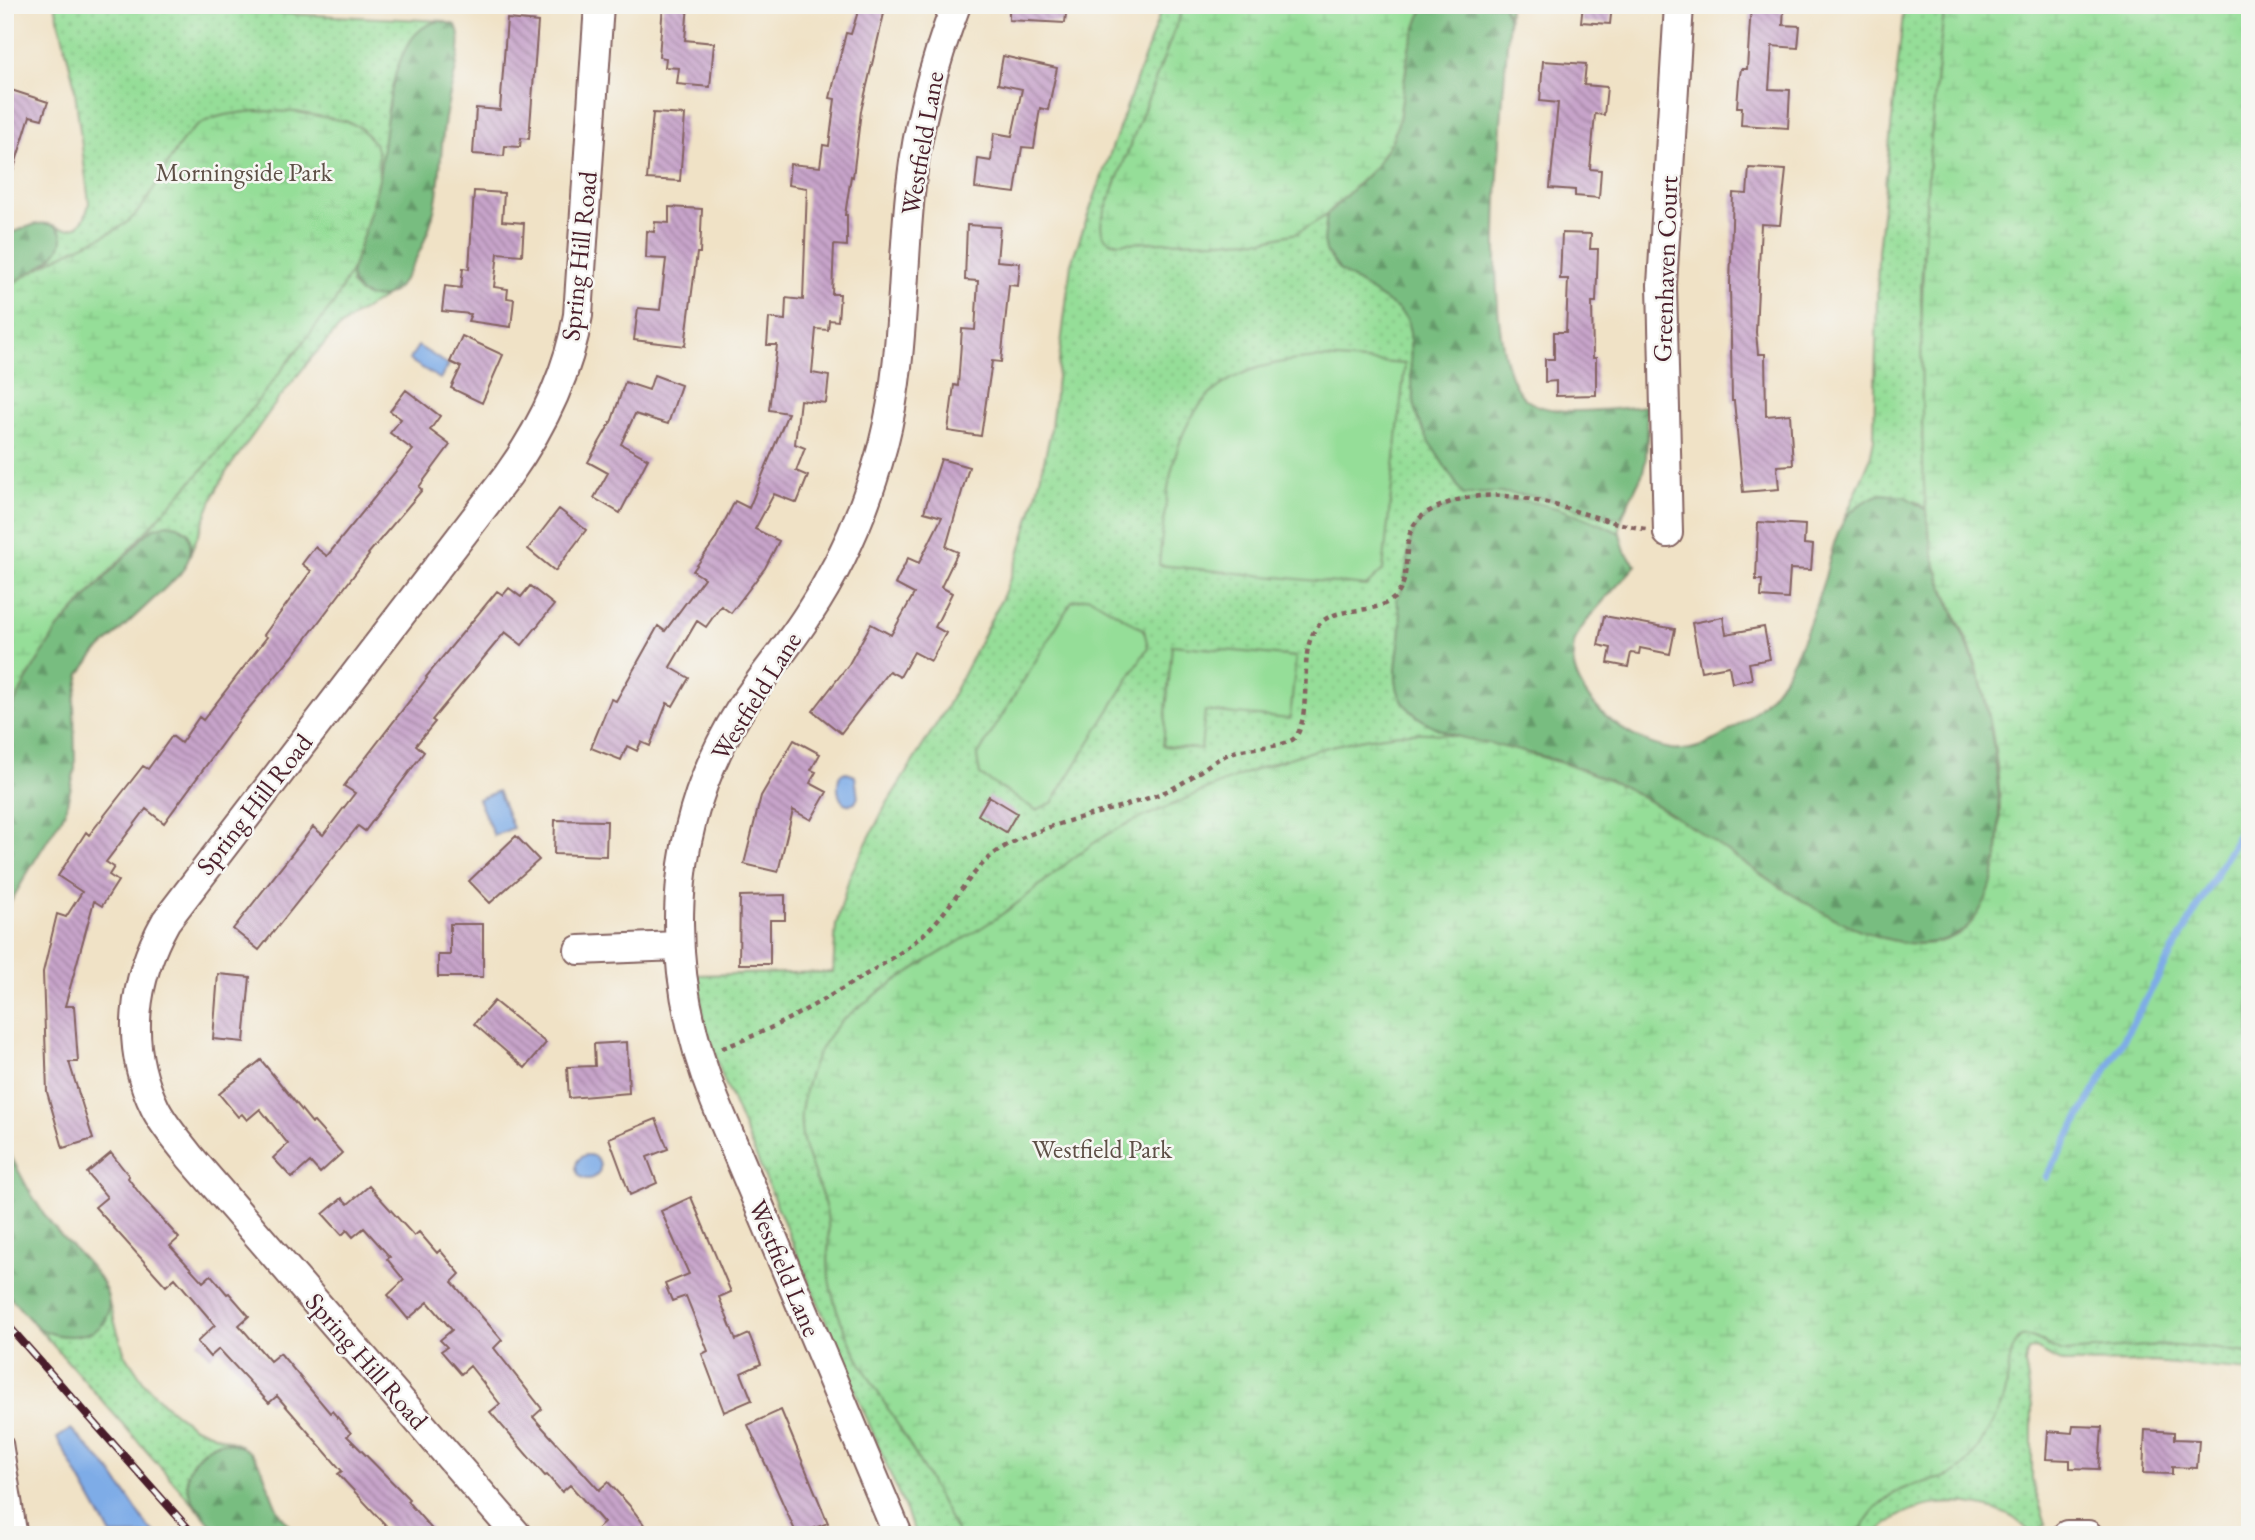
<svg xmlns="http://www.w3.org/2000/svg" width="2255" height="1540" font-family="'EB Garamond',serif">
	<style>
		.grass { fill: url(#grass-dots); stroke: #707e62; stroke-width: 2 }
		.forest { fill: url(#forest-firs); stroke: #616e56; stroke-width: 2 }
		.wetland { fill: url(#wetland-marsh); stroke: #707e62; stroke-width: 2 }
		.garden { fill: #95de98; stroke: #707e62; stroke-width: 2 }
		.water { fill: #7eace7; stroke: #646689; stroke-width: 2 }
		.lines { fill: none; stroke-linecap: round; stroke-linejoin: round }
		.stream { stroke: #7eace7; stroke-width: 7 }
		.building { fill: url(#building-back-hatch) }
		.lane-casing { stroke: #846361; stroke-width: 18 }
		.street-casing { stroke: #846361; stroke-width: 32 }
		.path { stroke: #846361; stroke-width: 4.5; stroke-dasharray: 5 5; stroke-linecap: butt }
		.lane { stroke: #fff; stroke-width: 14 }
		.street { stroke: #fff; stroke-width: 28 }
		.rail-casing { stroke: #4a1f2b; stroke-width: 8 }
		.rail { stroke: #f6f6f2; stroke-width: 5; stroke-dasharray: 16; stroke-linecap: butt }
		.labels { text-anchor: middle; stroke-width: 5; stroke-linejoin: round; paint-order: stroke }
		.street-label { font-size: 26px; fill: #4a1f2b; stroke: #f6f6f2 }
		.park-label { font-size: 26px; fill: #5d4f46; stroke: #f6f6f2 }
	</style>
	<defs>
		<pattern id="grass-dots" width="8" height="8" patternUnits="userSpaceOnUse" patternTransform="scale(1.75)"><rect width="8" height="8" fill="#95de98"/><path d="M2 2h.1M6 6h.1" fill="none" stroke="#82be83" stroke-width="1.8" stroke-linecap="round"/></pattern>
		<pattern id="forest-firs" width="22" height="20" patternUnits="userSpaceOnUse" patternTransform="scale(1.75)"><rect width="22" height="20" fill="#78bd80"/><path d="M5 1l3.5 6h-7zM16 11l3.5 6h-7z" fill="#649969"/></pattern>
		<pattern id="wetland-marsh" width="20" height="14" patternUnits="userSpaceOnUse" patternTransform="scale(1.75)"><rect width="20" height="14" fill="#95de98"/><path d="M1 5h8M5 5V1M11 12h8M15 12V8" fill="none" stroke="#82be83"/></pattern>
		<pattern id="building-back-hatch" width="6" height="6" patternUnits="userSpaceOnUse" patternTransform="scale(1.75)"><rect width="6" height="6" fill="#c7a4ca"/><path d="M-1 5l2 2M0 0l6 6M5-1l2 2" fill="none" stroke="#a485a4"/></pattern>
	</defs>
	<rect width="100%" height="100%" fill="#f6f6f2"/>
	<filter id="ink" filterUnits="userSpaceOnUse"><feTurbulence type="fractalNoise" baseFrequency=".0143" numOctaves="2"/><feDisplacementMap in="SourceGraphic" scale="14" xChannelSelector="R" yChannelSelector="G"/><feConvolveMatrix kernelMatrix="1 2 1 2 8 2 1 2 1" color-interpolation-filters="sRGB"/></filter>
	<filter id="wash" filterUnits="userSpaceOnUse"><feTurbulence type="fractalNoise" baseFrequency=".00686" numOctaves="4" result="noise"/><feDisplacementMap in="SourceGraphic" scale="28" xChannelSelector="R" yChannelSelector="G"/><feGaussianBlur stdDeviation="1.57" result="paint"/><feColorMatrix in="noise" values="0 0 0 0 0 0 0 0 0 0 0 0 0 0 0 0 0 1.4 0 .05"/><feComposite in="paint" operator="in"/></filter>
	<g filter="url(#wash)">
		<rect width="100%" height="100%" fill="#f0e2c6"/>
		<!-- grass -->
		<path class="grass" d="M55 5H144L155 8 446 21 436 22 351 283C359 298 375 298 389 294L354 316 338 329 314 355 278 400 227 471 215 493 188 560 191 547 189 533 182 528 169 525 5 743V264L61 237 54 226C76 234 85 224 89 203L74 83Z
			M1163 5H1509L1508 31 1506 11 1479 421 1648 429C1647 444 1647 459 1642 473 1631 505 1602 532 1635 564L1449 773 2023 1336C2039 1338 2050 1350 2064 1351 2088 1352 2111 1348 2135 1346 2174 1344 2211 1348 2250 1353V1371L2153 1362 2062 1363 2036 1349 2028 1350 2025 1363 2032 1406V1480L2046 1524 2033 1535C2026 1528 2020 1522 2012 1517 1972 1496 1907 1497 1877 1535H1858L1871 1512 1890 1496 1852 1489 1849 1535H916L722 1076 705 1024 696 975 833 972 836 925 850 875 886 805 945 710 1003 596 1018 558 1036 496 1050 435 1071 263Z
			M1904 5H1945L1925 224 1921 287 1926 510 1917 502 1849 514 1842 525 1870 459 1874 439 1878 252Z
			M106 1293 124 1352 145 1384 164 1404 192 1426 242 1446C235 1444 228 1442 220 1442 204 1445 185 1466 187 1483 189 1494 194 1504 201 1513L31 1320 47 1332 109 1304Z"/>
		<!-- forest -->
		<path class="forest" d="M1427 5H1503L1508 17V31C1504 97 1474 362 1527 400 1553 419 1615 408 1647 406L1646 460 1642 475 1621 517C1599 519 1579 508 1557 502 1526 493 1495 491 1463 495L1428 440 1416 414 1411 379 1410 333 1407 319 1396 308 1339 270 1326 251 1324 241 1327 214 1374 168 1393 138 1399 119 1409 47 1423 7Z
			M441 21 456 25C460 34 460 42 459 51 456 76 447 100 444 125 440 155 441 186 433 215 428 234 420 253 410 269 406 277 401 285 394 291 378 304 351 296 351 274 357 245 370 216 377 187 387 146 384 27 441 21Z
			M36 224C45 223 57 223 61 233 70 256 21 278 5 288V235Z
			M1882 494 1906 497 1926 510C1929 537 1934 564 1944 590 1955 619 1970 646 1979 677 1996 735 2019 881 1968 926 1944 948 1907 946 1878 937 1776 905 1702 820 1605 779 1586 771 1568 764 1549 758 1507 746 1439 742 1407 707 1386 684 1401 651 1401 623 1401 615 1398 607 1396 600 1412 578 1403 550 1416 527 1422 518 1432 513 1442 509 1499 484 1568 508 1620 533L1625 552 1636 565C1621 583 1578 624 1574 644 1563 696 1633 748 1680 750 1692 751 1705 745 1715 740 1741 725 1766 705 1782 680 1802 649 1814 611 1825 577 1831 556 1835 529 1850 513 1859 503 1869 498 1882 494Z
			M167 524 178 526 188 533C194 549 189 563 179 575L94 655 80 674 74 701 75 769 65 812 32 865 5 912V720L32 670 58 628 143 537 154 528Z
			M5 1144C19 1172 33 1201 52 1225 69 1247 98 1267 107 1294 110 1303 109 1312 106 1321 92 1339 58 1340 39 1328 26 1318 16 1303 5 1291Z
			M222 1442C264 1446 262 1476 277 1508 282 1517 289 1526 296 1535H220C203 1515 174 1489 194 1461 201 1451 210 1445 222 1442Z"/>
		<!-- wetland -->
		<path class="wetland" d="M1184 5H1424L1409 47 1399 119 1393 138 1374 168 1324 217 1297 233 1265 240 1118 243C1104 242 1099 232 1102 219Z
			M1945 5H2250V1353L2211 1348 2159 1345 2065 1352C2049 1349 2038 1334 2021 1337 2006 1350 2010 1380 2004 1398 1997 1418 1979 1448 1966 1464 1955 1477 1938 1479 1922 1483 1892 1489 1871 1507 1858 1535H958C941 1502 924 1469 905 1437 878 1391 843 1342 831 1289 824 1261 833 1234 825 1206 817 1174 798 1148 801 1113 804 1088 813 1057 829 1036 840 1020 855 1010 870 999 911 968 956 945 998 917 1033 894 1063 863 1097 841 1120 825 1147 816 1172 805 1247 770 1326 740 1410 733 1439 731 1463 738 1491 744 1541 756 1590 769 1635 793 1655 804 1675 817 1695 829 1750 865 1916 1000 1975 918 2020 856 1995 715 1970 648 1958 618 1942 590 1934 558 1922 509 1923 457 1922 406 1919 272 1928 138 1945 5Z
			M258 111 296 112 345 121 360 127 375 144 378 153 379 178 372 206 353 267 334 303 214 457 58 628 32 670 5 720V288C28 274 52 260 76 248 95 239 117 232 132 218 143 208 150 195 157 183 188 128 192 116 258 111Z"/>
		<!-- garden -->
		<path class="garden" d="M1323 358 1405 364 1383 570 1366 586 1159 565C1171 443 1178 364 1323 358Z
			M1089 597 1144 630 1148 647 1052 803 1036 810 980 775 977 757 1072 601Z
			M1172 645 1296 657 1290 719 1205 711 1201 749 1163 746Z"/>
		<!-- water -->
		<path class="water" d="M418 346 449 365 440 379 409 360Z
			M845 772 855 776 858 797 855 803C838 810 835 786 840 775Z
			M498 791 513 828 494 836 478 799Z
			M576 1167a12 12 0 1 1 24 0a12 12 0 1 1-24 0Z
			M71 1429 110 1470 149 1528 157 1535H111L57 1438Z"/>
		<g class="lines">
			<!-- stream -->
			<path class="stream" d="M2046 1177 2250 814"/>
		</g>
		<g id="blocks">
			<!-- building -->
			<path class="building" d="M663 5H688L685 40 714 43 710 87 677 84 679 68 665 67 666 58 659 57Z
				M860 5H886L861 111 853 177 851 176 845 215H847V246L834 245 832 294H840L838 321 829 320 828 330 816 329 812 373 829 376 826 403 800 400 795 444 805 448 796 471 808 476 797 503 774 494 755 529 779 541 765 568 731 613 721 606 706 627 697 621 670 667 689 678 673 706 667 703 650 746 641 742 637 751 627 746 621 760 591 748 611 699 616 701 658 626 665 631 704 578 693 571 715 540 735 501 749 508 788 413 769 410 777 345H767L769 318 785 320 786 298 803 300 807 188 788 185 790 164 820 167 823 145 829 146 835 99 830 98 846 33 851 34Z
				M1009 5H1067L1065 23 1009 20Z
				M1583 5H1612L1610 24 1581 22Z
				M1751 5H1784L1783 25 1800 26 1798 48 1772 46 1769 89 1790 90 1788 128 1741 125 1742 107H1737L1739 81 1741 69H1747Z
				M507 19 538 22 529 139 521 138 520 147 505 146 504 156 473 154 476 108 500 110Z
				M1003 56 1057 68 1048 110 1040 108 1034 148 1022 147 1015 193 975 188 978 159 991 161 994 133 1012 136 1022 89 998 84Z
				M1543 61 1586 64 1584 85 1607 87 1604 115 1595 114 1590 169 1601 170 1599 198 1575 196V190L1550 188 1558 103 1540 101Z
				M5 88 48 102 42 119 30 116 10 181 5 180Z
				M653 113 685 115 680 181 647 179Z
				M1749 168 1786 170 1780 225 1761 224 1756 332 1758 354H1765L1766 416 1790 414 1793 465 1777 466 1779 489 1743 492 1734 401H1732L1730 285 1733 193 1747 194Z
				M474 191 504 193 502 221 524 223 522 255 498 253 494 287 508 289 507 298 514 299 511 327 468 321 471 314 442 311 445 286 461 288 463 268 469 269Z
				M669 207 702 209 700 253H697L685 346 634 340 638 308 660 310 666 259 646 258 647 231 654 232 655 222 669 223Z
				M967 225 1000 227 997 261 1020 263 1018 286 1009 285 1001 362 992 361 981 436 948 431 954 385 958 386 962 329 975 330 978 281 965 280Z
				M1562 233 1591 234 1590 249H1598L1596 302H1592L1593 358H1596V395L1556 396V381L1545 382V359H1554V332H1566L1568 279H1560Z
				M462 336 503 355 482 403 451 388 461 367 450 362Z
				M654 375 681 385 668 424 635 414 621 444 648 459 620 513 594 498 608 473 588 462 612 420 625 382 649 390Z
				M406 390 440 416 430 430 450 445 419 487 422 490 368 554 369 555 293 656 243 715 164 823 146 809 106 862 114 867 109 875 118 881 102 906 94 901 65 1006H74L78 1062H69L93 1139 63 1148 47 1092 43 972 57 914 66 917 82 892 58 876 86 832 89 835 143 766 148 769 172 736 181 743 199 717 203 720 267 637 264 635 311 571 302 564 315 547 327 556 413 450 390 433 401 419 390 411Z
				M941 459 969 467 946 547 958 552 941 587 952 593 935 627 946 633 931 661 914 652 900 677 889 671 841 733 813 711 849 664 871 624 891 635 914 594 895 584 908 558 919 563 942 517 924 512Z
				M559 509 586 530 555 571 528 549Z
				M1758 522 1805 525 1804 544 1813 545 1811 570 1790 569 1788 599 1761 597 1762 580H1756Z
				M530 586 554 605 522 645 505 632 432 720 435 722 416 745 424 752 365 831 358 826 259 950 233 929 313 827 323 835 355 793 344 786 427 678 426 677 497 591 503 595 509 588 521 597Z
				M1604 616 1675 629 1670 654 1640 648 1639 654 1631 653 1628 667 1608 663 1611 648 1598 645Z
				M1723 617 1726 634 1764 627 1770 659 1749 663 1752 679 1732 683 1729 666 1701 671 1692 623Z
				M794 740 820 754 811 770 816 772 810 783 827 792 811 820 793 810 778 872 744 864 761 796Z
				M989 796 1017 813 1006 832 978 815Z
				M555 820 607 821 606 856 554 854Z
				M516 836 539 860 490 903 469 881Z
				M785 895V920H770V964H739L740 896Z
				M450 924H483V977H438V955H450Z
				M218 974 250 977 244 1042 213 1039Z
				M494 1001 546 1043 525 1068 474 1024Z
				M627 1042 629 1093 569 1098 567 1067 595 1066 594 1044Z
				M261 1060 312 1123 314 1122 342 1153 320 1173 310 1162 292 1178 273 1158 288 1144 260 1109 247 1120 242 1114 238 1117 219 1094Z
				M656 1119 668 1149 647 1157 657 1183 630 1195 609 1138Z
				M111 1153 129 1176 128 1178 143 1198 179 1238 170 1246 203 1282 211 1275 227 1294 229 1293 249 1316 239 1325 270 1361 280 1353 330 1413 332 1411 351 1433 347 1436 409 1499 407 1501 437 1535H395L338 1474 342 1471 277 1396 269 1403 219 1349 210 1357 197 1342 215 1325 175 1278 166 1286 95 1207 107 1197 87 1173Z
				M369 1186 414 1236 419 1232 437 1253 440 1250 460 1274 452 1282 502 1340 494 1348 542 1409 533 1417 599 1490 608 1482 629 1505 645 1526 636 1535H590L604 1523 570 1485 562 1492 547 1475 545 1476 490 1412 500 1404 470 1366 461 1374 441 1351 447 1347 440 1340 452 1330 428 1302 408 1319 388 1295 404 1280 387 1259 390 1257 364 1228 353 1237 347 1230 342 1235 323 1214 342 1198 348 1204Z
				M691 1197 731 1292 719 1297 736 1340 749 1334 761 1364 741 1373 752 1400 724 1412 702 1354 708 1351 686 1296 672 1301 665 1284 689 1274 661 1211Z
				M781 1410 828 1523 797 1535 748 1425Z
				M2073 1426 2102 1427 2099 1469 2070 1468V1460L2046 1459 2048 1431 2072 1433Z
				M2145 1430 2174 1432V1439L2199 1440 2197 1468 2172 1467V1474L2143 1473Z"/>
		</g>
	</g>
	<g filter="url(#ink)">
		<use href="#blocks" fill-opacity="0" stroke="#846361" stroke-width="2"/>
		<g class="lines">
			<defs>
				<path id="lane" d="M5 1443 19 1531 5 1530"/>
				<path id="street" d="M1668 533 1662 285 1679 5
					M579 950 678 946
					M517 1535 190 1157C178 1141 164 1126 155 1108 124 1045 133 980 166 921L508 475C543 426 568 375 578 315L599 5
					M898 1535 715 1101C663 970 664 831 740 710 761 677 787 648 808 615 842 564 867 505 883 445 905 360 901 272 911 185 918 123 934 63 956 5
					M2067 1535H2088"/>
			</defs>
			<!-- lane casing -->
			<use href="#lane" class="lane-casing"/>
			<!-- street casing -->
			<use href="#street" class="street-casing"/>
			<!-- path -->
			<path class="path" d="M722 1048C768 1032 808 1009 850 984 877 968 905 952 928 930 954 905 972 866 1004 847 1055 818 1114 813 1167 791 1191 781 1210 760 1234 752 1252 746 1276 749 1292 740 1310 729 1303 669 1308 648 1319 596 1367 621 1394 598 1415 579 1398 540 1418 520 1424 513 1435 508 1443 505 1512 477 1579 519 1646 529"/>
			<!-- lane -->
			<use href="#lane" class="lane"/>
			<!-- street -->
			<use href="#street" class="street"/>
			<defs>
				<path id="rail" d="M5 1322 194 1535"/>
			</defs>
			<!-- rail casing -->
			<use href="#rail" class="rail-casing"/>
			<!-- rail -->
			<use href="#rail" class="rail"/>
		</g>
	</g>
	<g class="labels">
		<!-- street labels -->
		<g class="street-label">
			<text transform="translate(922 143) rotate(-80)" y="9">Westfield Lane</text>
			<text transform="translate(579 256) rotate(-84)" y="9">Spring Hill Road</text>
			<text transform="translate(1665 269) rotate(-88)" y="9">Greenhaven Court</text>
			<text transform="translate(756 696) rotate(-58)" y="9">Westfield Lane</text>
			<text transform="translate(254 804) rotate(-52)" y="9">Spring Hill Road</text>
			<text transform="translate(785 1268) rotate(67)" y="9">Westfield Lane</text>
			<text transform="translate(367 1361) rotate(49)" y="9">Spring Hill Road</text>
		</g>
		<!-- park labels -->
		<g class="park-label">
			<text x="244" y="181">Morningside Park</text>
			<text x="1102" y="1158">Westfield Park</text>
		</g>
	</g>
	<!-- margin -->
	<rect width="2255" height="1540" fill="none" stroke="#f6f6f2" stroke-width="28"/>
</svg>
